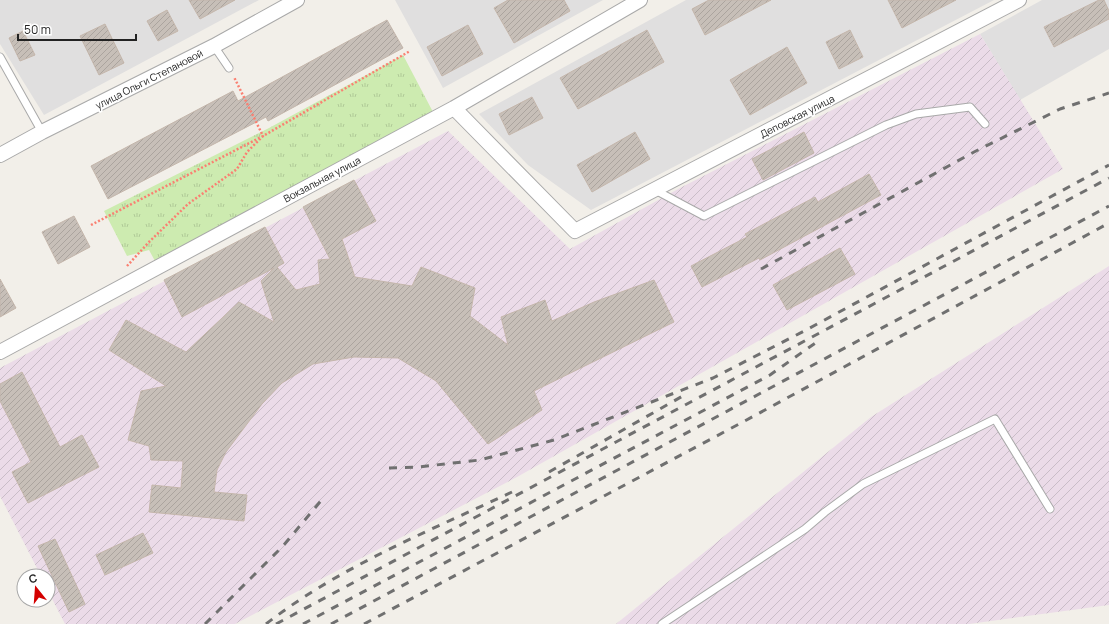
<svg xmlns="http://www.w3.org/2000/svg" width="1109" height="624" font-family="Manrope,sans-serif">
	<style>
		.residential { fill: #e0dfdf }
		.industrial { fill: url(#industrial-furrows) }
		.grass { fill: url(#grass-tufts) }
		.building { fill: url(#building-hatch); stroke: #c4b6ab }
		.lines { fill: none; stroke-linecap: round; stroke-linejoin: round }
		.service-casing { stroke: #a9a9a9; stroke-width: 9 }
		.minor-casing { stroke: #a9a9a9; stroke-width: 16 }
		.path { stroke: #fa8072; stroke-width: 2.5; stroke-dasharray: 2 2; stroke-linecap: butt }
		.service { stroke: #fff; stroke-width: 7 }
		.minor { stroke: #fff; stroke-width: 14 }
		.rail { stroke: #707070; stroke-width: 3; stroke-dasharray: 8 8; stroke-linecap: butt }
		.labels { text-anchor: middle; stroke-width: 3.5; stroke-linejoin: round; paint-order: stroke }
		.street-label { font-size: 10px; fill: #222; stroke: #fff }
	</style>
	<defs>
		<pattern id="industrial-furrows" width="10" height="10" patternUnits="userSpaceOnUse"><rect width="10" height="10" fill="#ebdbe8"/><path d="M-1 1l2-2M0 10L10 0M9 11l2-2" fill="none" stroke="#c9bcc7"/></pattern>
		<pattern id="grass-tufts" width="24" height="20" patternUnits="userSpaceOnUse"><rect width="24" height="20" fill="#cdebb0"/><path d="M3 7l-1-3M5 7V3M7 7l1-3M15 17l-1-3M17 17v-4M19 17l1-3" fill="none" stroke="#b0c997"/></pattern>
		<pattern id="building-hatch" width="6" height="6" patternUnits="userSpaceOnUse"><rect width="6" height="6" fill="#c7bfb8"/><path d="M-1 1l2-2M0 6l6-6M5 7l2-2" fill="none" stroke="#aba49e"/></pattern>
	</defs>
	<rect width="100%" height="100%" fill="#f2efe9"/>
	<!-- residential -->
	<path class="residential" d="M0 0H259L44 115 0 44Z
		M395 0H603L443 88Z
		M686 0H994L591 210 528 165 479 114Z
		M1042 0H1109V49L1020 100 980 34Z"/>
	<!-- industrial -->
	<path class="industrial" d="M980 34 1063 169 517 477 235 624H65L48 591V576H41L0 496V368L448 131 570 249 680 188Z
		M1109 266V605L969 624H616L871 417Z"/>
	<!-- grass -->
	<path class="grass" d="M403 55 433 112 155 261 149 250 127 256 104 211 269 128Z"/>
	<!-- building -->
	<path class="building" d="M189 0H235L200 19Z
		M508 0H564L570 11 514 43 494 8Z
		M709 0H771L705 35 692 9Z
		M888 0H956L902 28Z
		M1099 0H1104L1109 11V19L1054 47 1044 27Z
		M167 10 178 31 158 41 147 21Z
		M387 20 403 48 268 121 266 117 108 199 91 166 233 91 238 101Z
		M105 24 124 63 99 75 80 36Z
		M468 25 483 54 442 76 427 47Z
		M647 30 664 62 578 109 560 78Z
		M850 30 863 57 839 69 826 42Z
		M23 31 35 55 20 61 9 38Z
		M787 47 807 83 750 115 730 80Z
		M532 97 543 118 509 135 499 114Z
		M635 132 650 159 592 192 577 165Z
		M804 132 814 153 763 180 752 159Z
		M869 174 881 195 760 260 759 258 702 287 691 266 747 237 745 234 815 197 818 202Z
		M354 180 376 221 342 239 355 277 412 286 421 267 475 288 470 316 508 345 501 317 545 300 552 321 594 302 654 280 674 322 534 391 542 410 488 444 436 381 398 358 354 357 313 364 282 383 262 404 226 452 217 470 214 492 247 495 244 521 149 512 152 485 181 488 183 461 151 460 149 446 128 440 141 391 166 386 109 350 126 320 186 352 239 302 274 322 261 281 274 268 182 317 164 280 265 227 284 263 277 267 296 290 320 284 318 260 330 259 303 207Z
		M74 216 90 247 58 264 42 232Z
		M840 248 855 274 787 310 773 285Z
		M0 279 16 308 0 317Z
		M22 372 60 447 82 435 99 467 28 503 12 472 31 462 0 401V384Z
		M143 533 153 553 105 575 96 555Z
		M55 539 85 604 69 612 38 546Z"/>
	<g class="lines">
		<defs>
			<path id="service" d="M214 46 229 68
				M0 57 42 132
				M655 190 704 216 886 125 916 114 970 107 985 124
				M662 624 805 529 825 512 863 484 995 419 1050 509"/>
			<path id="minor" d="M454 108 575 231 1019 0
				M0 155 42 132 214 46 297 0
				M0 352 454 108 640 0"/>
		</defs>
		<!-- service casing -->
		<use href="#service" class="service-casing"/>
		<!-- minor casing -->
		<use href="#minor" class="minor-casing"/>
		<!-- path -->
		<path class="path" d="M91 225 263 136 410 51
			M127 266 149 242 188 204 237 169 247 152 263 136 234 77"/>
		<!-- service -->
		<use href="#service" class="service"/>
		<!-- minor -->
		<use href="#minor" class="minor"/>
		<!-- rail -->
		<path class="rail" d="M761 269 974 152 1060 109 1109 93
			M389 468 418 467 480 460 554 440 713 378 808 329 1109 165
			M549 472 688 393
			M205 624 283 546 325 496
			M266 624C339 567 429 531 512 492
			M276 624 1109 178
			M303 624 770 375 821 339
			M331 624 1109 206
			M364 624 741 423 1109 223"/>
	</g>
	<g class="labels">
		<!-- street labels -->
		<g class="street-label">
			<text transform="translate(149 79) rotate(-27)" y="4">улица Ольги Степановой</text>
			<text transform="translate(797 116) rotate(-27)" y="4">Деповская улица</text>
			<text transform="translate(322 179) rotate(-28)" y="4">Вокзальная улица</text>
		</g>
	</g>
	<!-- north arrow -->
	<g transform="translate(36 588) rotate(343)"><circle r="19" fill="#ffffff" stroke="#a7a7a7"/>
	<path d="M0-3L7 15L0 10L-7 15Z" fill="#d40000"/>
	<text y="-6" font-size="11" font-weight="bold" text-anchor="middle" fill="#222222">С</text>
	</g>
	<!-- scale -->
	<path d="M18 34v6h118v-6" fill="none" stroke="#222222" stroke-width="2"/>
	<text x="24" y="34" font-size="12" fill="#222222" stroke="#ffffff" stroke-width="3" paint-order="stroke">50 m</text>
</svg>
